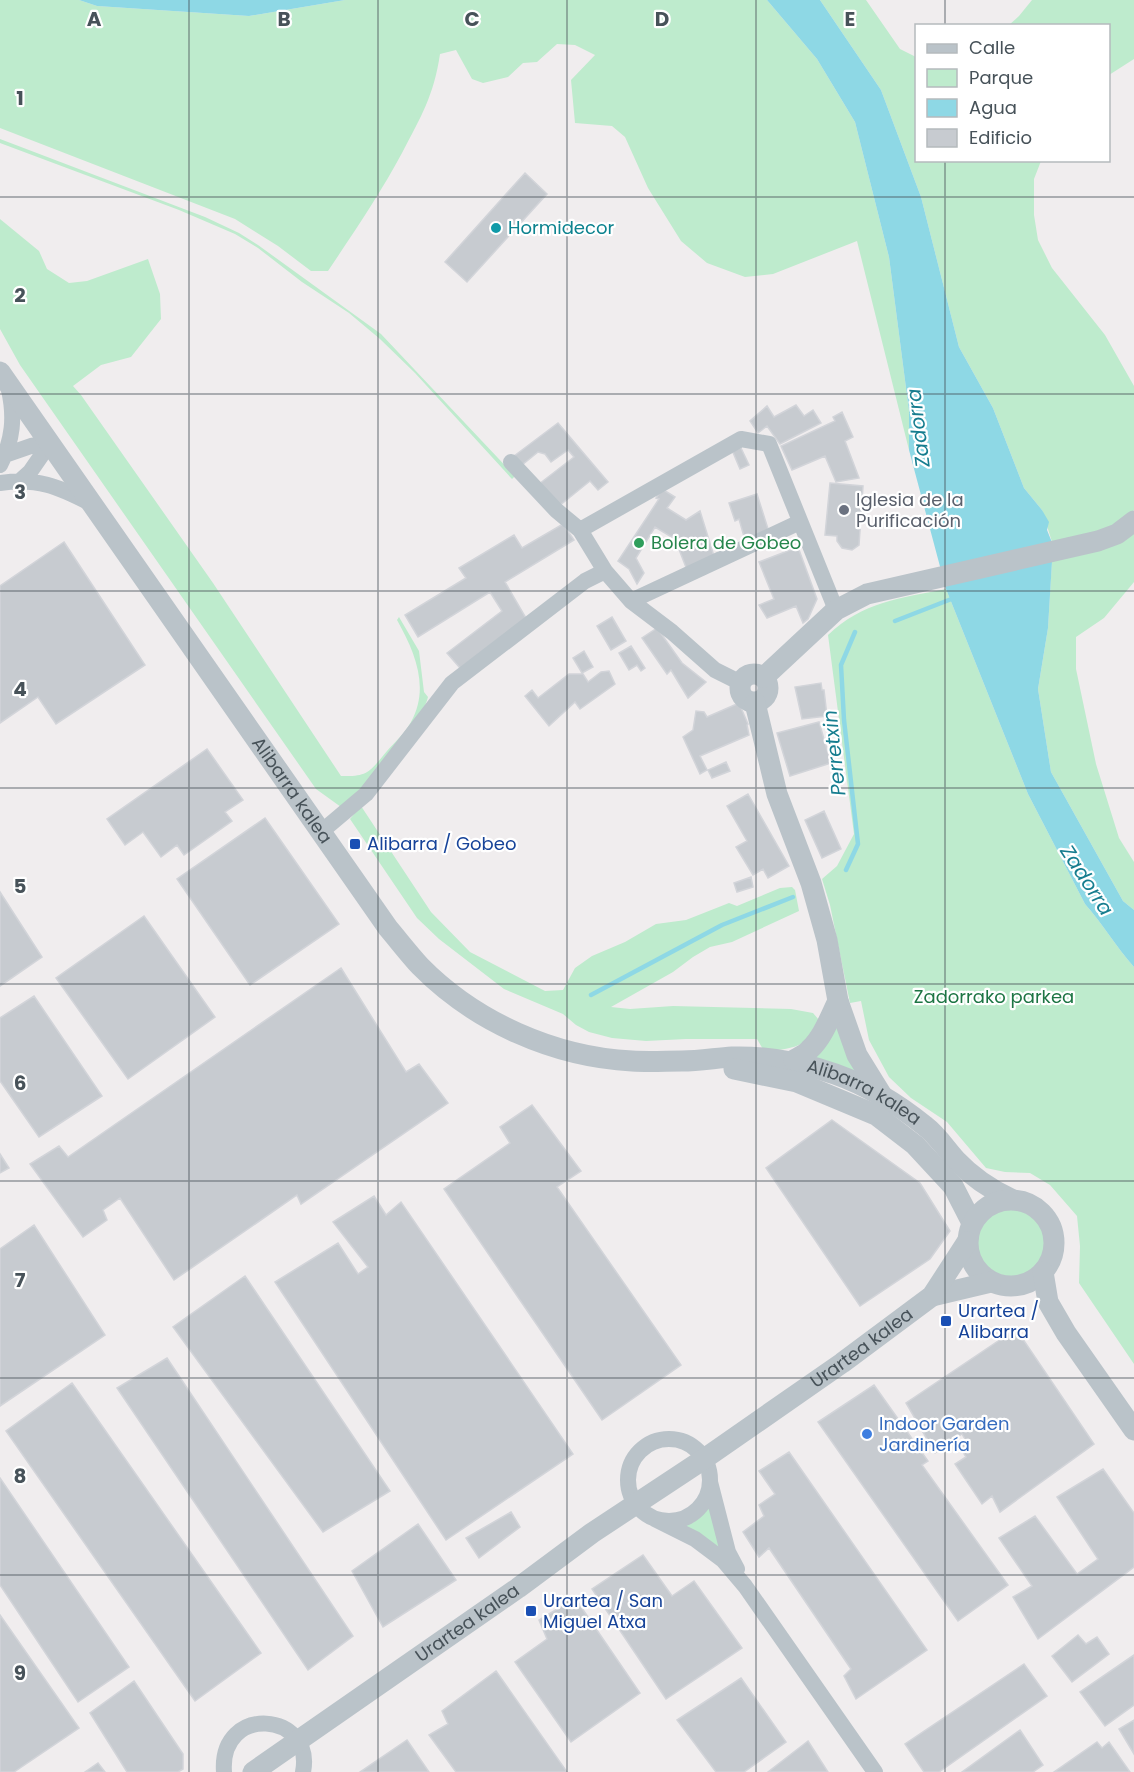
<svg xmlns="http://www.w3.org/2000/svg" width="1134" height="1772" font-family="Poppins,sans-serif">
	<style>
		.green { fill: #beebcd }
		.water { fill: #8ed8e5 }
		.lines { fill: none; stroke-linecap: round; stroke-linejoin: round }
		.stream { stroke: #8ed8e5; stroke-width: 4.5 }
		.building { fill: #c7cbd0; stroke: #d2d4d9; stroke-width: 1.5 }
		.minor { stroke: #bac3c9; stroke-width: 16 }
		.tertiary { stroke: #bac3c9; stroke-width: 21 }
		.grid { fill: none; stroke: #475259; stroke-width: 1.5; stroke-opacity: 0.55 }
		.culture-dot { fill: #0f9aa8; stroke: #fff; stroke-width: 2 }
		.worship-dot { fill: #6b7280; stroke: #fff; stroke-width: 2 }
		.leisure-dot { fill: #2e9e5b; stroke: #fff; stroke-width: 2 }
		.transit-dot { fill: #1a4fb4; stroke: #fff; stroke-width: 2 }
		.shop-dot { fill: #3f7fe0; stroke: #fff; stroke-width: 2 }
		.labels { text-anchor: middle; stroke-width: 4.5; stroke-linejoin: round; paint-order: stroke }
		.culture-label { font-size: 18px; fill: #0d838f; stroke: #fff; text-anchor: start }
		.worship-label { font-size: 18px; fill: #5b616d; stroke: #fff; text-anchor: start }
		.leisure-label { font-size: 18px; fill: #27864d; stroke: #fff; text-anchor: start }
		.street-label { font-size: 18px; fill: #475259; stroke: #fff }
		.transit-label { font-size: 18px; fill: #164399; stroke: #fff; text-anchor: start }
		.park-label { font-size: 18px; fill: #1d7544; stroke: #fff }
		.shop-label { font-size: 18px; fill: #366cbe; stroke: #fff; text-anchor: start }
		.water-label { font-size: 20px; font-style: italic; fill: #167d8f; stroke: #fff }
		.grid-label { font-size: 20px; text-anchor: middle; font-weight: bold; fill: #475259; stroke: #fff; stroke-width: 4.5; stroke-linejoin: round; paint-order: stroke }
	</style>
	<rect width="100%" height="100%" fill="#f0edee"/>
	<!-- green -->
	<path class="green" d="M0 0H79L97 6 249 16 345 0H767L817 59 855 122 889 257 909 411V450L857 241 773 274 745 277 707 263 681 241 648 188 625 137 612 126 575 123 571 80 595 55 575 45 557 44 537 62 523 63 508 77 483 83 472 79 456 50 440 54C434 95 421 117 402 153 380 194 354 232 328 271H311L278 246 235 219 0 128Z
		M820 0H866L900 49 916 57V160L1041 161 1034 179V215L1038 240 1052 268 1105 335 1134 386V510C1107 534 1086 537 1053 545L1042 510 1024 488 993 408 959 347 921 197 881 90Z
		M1032 0H1134V59L1109 75 1108 26 1009 25 1019 16Z
		M0 139 205 217 239 233 258 245 381 334 515 476 512 479 415 373 380 339 349 313 302 282 258 248 235 234 179 210 0 143Z
		M0 219 39 251 47 269 69 283 87 281 148 259 160 294 161 319 131 357 101 365 73 386 81 395 213 583 341 776C369 777 370 771 387 751 395 742 405 733 411 722 430 688 415 652 397 620L399 617 419 651 424 692 428 697C419 731 368 783 341 807L316 789 20 365 0 329Z
		M1134 531V582L1104 618 1076 637V669L1096 764 1119 838 1134 862V910L1123 901 1051 772 1038 689 1048 628 1052 560Z
		M946 589 1028 794 1085 904C1103 924 1116 947 1134 967V1364L1079 1283 1080 1246 1077 1216 1050 1185 1030 1173 1005 1172 986 1168 947 1122 911 1098 889 1077 869 1040 861 1001 850 1003 830 905 822 879 837 866 854 834 828 635C862 602 901 598 946 589Z
		M361 806 431 912 470 952 545 991 563 990 575 968 592 956 625 942 656 924 686 920 729 903 737 906 780 888 792 887 795 890 799 911 732 942 710 947 693 957 673 972 611 1007 630 1009 673 1006 791 1009 813 1013 819 1020C813 1047 788 1050 764 1051L757 1039H686L646 1041 612 1038 589 1032 576 1025 563 1014 504 989 439 939 417 918 350 819Z
		M836 1017 867 1083 812 1057Z
		M974 1244a36 36 0 1 1 72 0a36 36 0 1 1-72 0Z
		M712 1503 729 1564 679 1527 694 1522Z"/>
	<!-- water -->
	<path class="water" d="M79 0H345L249 16 97 6Z
		M767 0H820L881 90 921 197 959 347 993 408 1024 488 1042 510 1049 522 1047 530 1053 545 1048 628 1038 689 1051 772 1123 901 1134 910V967C1116 947 1103 924 1085 904L1028 794 946 589 909 450V411L889 257 855 122 817 59Z"/>
	<g class="lines">
		<!-- stream -->
		<path class="stream" d="M895 621 954 598
			M846 870 858 844 844 720 841 665 855 632
			M591 995 722 925 793 897"/>
	</g>
	<!-- building -->
	<path class="building" d="M525 173 547 194 467 282 445 262Z
		M796 405 804 416 813 410 821 423 780 444 767 426 758 433 750 421 767 406 774 417Z
		M842 412 853 437 845 441 859 478 836 482 825 456 792 470 781 446 835 421 833 417Z
		M558 423 608 482 598 490 590 481 559 506 539 484 574 457 568 450 551 462 545 454 538 452 522 465 514 456Z
		M741 448 749 465 740 469 732 450Z
		M830 483 863 486 859 545 852 550 842 548 837 541V536L825 535Z
		M662 489 675 497 667 508 686 520 700 511 714 556 687 570 675 539 655 527 636 558 644 573 637 584 629 569 618 561 659 499 656 498Z
		M757 494 769 532 745 540 739 519 735 521 729 503Z
		M563 524 574 540 505 582 526 618 460 668 447 653 502 611 490 592 418 637 405 615 466 578 459 568 514 535 522 548Z
		M64 542 145 665 56 724 38 697 0 723V586Z
		M798 547 817 599 808 619 803 623 796 606 767 618 759 605 774 599 759 562Z
		M612 617 626 641 611 650 597 626Z
		M657 628 682 663 706 682 688 698 671 670 667 674 642 638Z
		M631 646 645 668 641 671 637 665 629 670 619 653Z
		M584 651 593 667 582 673 573 658Z
		M609 671 615 684 580 709 575 702 549 726 525 696 532 690 538 698 569 674H583L588 682 601 672Z
		M821 683 822 690H824L827 716 802 719 795 687Z
		M739 703 748 724 747 725 749 735 700 756 707 770 700 774 683 737 693 730 696 711 704 712 707 717Z
		M819 722 831 763 790 776 777 733Z
		M207 749 243 800 225 812 232 821 184 855 177 845 161 857 143 832 125 845 107 819Z
		M726 762 730 771 712 778 708 770Z
		M748 794 789 866 768 878 763 869 753 875 736 847 747 841 727 806Z
		M824 811 841 849 822 858 805 820Z
		M265 818 339 924 250 985 177 879Z
		M751 877 753 887 737 892 734 883Z
		M0 892 42 957 0 986Z
		M144 916 215 1017 128 1079 56 978Z
		M341 968 406 1072 419 1064 448 1103 301 1204 297 1195 174 1280 120 1198 103 1210 107 1220 83 1237 30 1164 59 1146 68 1157Z
		M34 996 102 1096 39 1137 0 1081V1018Z
		M532 1105 581 1171 557 1187 681 1365 602 1420 444 1189 510 1143 500 1127Z
		M832 1120 920 1183 950 1231 930 1259 860 1306 766 1168Z
		M0 1154 9 1168 0 1173Z
		M374 1196 386 1215 401 1202 573 1454 446 1540 275 1282 338 1243 358 1274 368 1267 333 1222Z
		M34 1225 105 1335 0 1406V1249Z
		M245 1276 390 1491 323 1532 173 1327Z
		M1016 1329 1094 1444 1000 1512 992 1496 982 1504 955 1464 966 1457 960 1447 966 1441 962 1434 935 1453 906 1403Z
		M167 1358 353 1636 308 1670 117 1388Z
		M72 1383 261 1653 195 1701 6 1431Z
		M874 1385 928 1461 922 1465 1008 1585 958 1621 818 1422Z
		M789 1452 927 1650 856 1699 844 1676 851 1669 769 1548 759 1557 743 1532 764 1516 759 1505 775 1494 759 1471Z
		M1103 1469 1134 1513V1567L1038 1639 1013 1597 1032 1586 999 1538 1035 1516 1077 1574 1098 1559 1057 1497Z
		M0 1478 129 1667 78 1702 0 1585Z
		M511 1512 520 1527 479 1558 466 1538Z
		M418 1524 456 1580 383 1627 352 1571Z
		M643 1555 672 1596 694 1581 742 1648 666 1699 592 1589Z
		M575 1598 640 1693 571 1742 515 1662 547 1639 539 1620Z
		M0 1615 79 1728 14 1772H0Z
		M1078 1635 1086 1644 1097 1637 1109 1654 1072 1682 1052 1656Z
		M1134 1655V1705L1105 1726 1080 1692Z
		M1024 1664 1047 1696 939 1772H924L905 1744Z
		M496 1671 567 1772H456L429 1735 448 1724 442 1711Z
		M741 1678 786 1742 744 1772H716L677 1720Z
		M134 1681 183 1754V1769L178 1772H127L90 1713Z
		M1134 1720V1754L1119 1729Z
		M1020 1730 1043 1765 1033 1772H962Z
		M407 1740 429 1772H360Z
		M808 1741 828 1772H768Z
		M1097 1742 1102 1748 1109 1742 1130 1772H1054Z
		M98 1763 105 1772H85Z"/>
	<g class="lines">
		<!-- minor -->
		<path class="minor" d="M5 455 31 446 50 443
			M511 462 556 510 580 530 605 571 631 601 672 632 715 670 741 683
			M0 465C13 440 15 417 9 390
			M20 481 30 472 50 443
			M0 483C38 478 57 486 90 503
			M580 530 741 439 769 444 836 610
			M631 601 800 522
			M321 832 366 794 452 683 585 581 605 571
			M628 1480a41 41 0 1 1 82 0a41 41 0 1 1-82 0Z
			M710 1482 728 1552 737 1569
			M655 1519 695 1539 723 1560 745 1586 875 1772
			M224 1772C219 1703 315 1712 303 1772"/>
		<!-- tertiary -->
		<g class="tertiary">
			<path id="s1" d="M0 372 388 928C399 941 409 954 420 966 475 1022 554 1057 632 1061 649 1062 666 1061 682 1061 699 1061 716 1058 732 1057 768 1056 801 1062 835 1074 866 1085 899 1105 925 1126 937 1135 946 1149 956 1160 972 1177 990 1189 1011 1199"/>
			<circle cx="754" cy="688" r="14"/>
			<path d="M764 677 836 610 867 594 1098 541 1117 534 1134 521"/>
			<path d="M755 703 777 794 811 883 827 940 838 1001 857 1055 883 1097"/>
			<path d="M794 1060C799 1057 806 1054 810 1049 823 1037 830 1017 838 1001"/>
			<path d="M734 1069 797 1082 876 1115 915 1145 953 1186 972 1223"/>
			<circle cx="1011" cy="1243" r="43"/>
			<path d="M1043 1272 1048 1302 1066 1333 1134 1430"/>
			<path d="M932 1296 991 1282"/>
			<path id="s2" d="M253 1772 518 1588 592 1533 704 1459 842 1363 932 1296 967 1242"/>
		</g>
	</g>
	<!-- grid -->
	<path class="grid" d="M189 0V1772M378 0V1772M567 0V1772M756 0V1772M945 0V26M945 160V1772M0 197H1134M0 394H1134M0 591H1134M0 788H1134M0 984H1134M0 1181H1134M0 1378H1134M0 1575H1134"/>
	<!-- markers -->
	<circle class="culture-dot" cx="496" cy="228" r="6"/>
	<circle class="worship-dot" cx="844" cy="510" r="6"/>
	<circle class="leisure-dot" cx="639" cy="543" r="6"/>
	<g class="transit-dot">
		<rect x="349" y="838" width="12" height="12" rx="3"/>
		<rect x="940" y="1315" width="12" height="12" rx="3"/>
		<rect x="525" y="1605" width="12" height="12" rx="3"/>
	</g>
	<circle class="shop-dot" cx="867" cy="1434" r="6"/>
	<g class="labels">
		<!-- culture labels -->
		<g class="culture-label">
			<text x="508" y="234">Hormidecor</text>
		</g>
		<!-- worship labels -->
		<g class="worship-label">
			<text x="856" y="506">Iglesia de la<tspan x="856" dy="21">Purificación</tspan></text>
		</g>
		<!-- leisure labels -->
		<g class="leisure-label">
			<text x="651" y="549">Bolera de Gobeo</text>
		</g>
		<!-- street labels -->
		<g class="street-label">
			<text dy="6" stroke="none"><textPath href="#s1" startOffset="510">Alibarra kalea</textPath></text>
			<text dy="6" stroke="none"><textPath href="#s1" startOffset="1204">Alibarra kalea</textPath></text>
			<text dy="6" stroke="none"><textPath href="#s2" startOffset="742">Urartea kalea</textPath></text>
			<text dy="6" stroke="none"><textPath href="#s2" startOffset="261">Urartea kalea</textPath></text>
		</g>
		<!-- transit labels -->
		<g class="transit-label">
			<text x="367" y="850">Alibarra / Gobeo</text>
			<text x="958" y="1317">Urartea /<tspan x="958" dy="21">Alibarra</tspan></text>
			<text x="543" y="1607">Urartea / San<tspan x="543" dy="21">Miguel Atxa</tspan></text>
		</g>
		<!-- park labels -->
		<g class="park-label">
			<text x="994" y="1003">Zadorrako parkea</text>
		</g>
		<!-- shop labels -->
		<g class="shop-label">
			<text x="879" y="1430">Indoor Garden<tspan x="879" dy="21">Jardinería</tspan></text>
		</g>
		<!-- water labels -->
		<g class="water-label">
			<text transform="translate(918 428) rotate(-97)" y="7">Zadorra</text>
			<text transform="translate(834 753) rotate(-96)" y="7">Perretxin</text>
			<text transform="translate(1087 880) rotate(57)" y="7">Zadorra</text>
		</g>
	</g>
	<g class="grid-label">
		<text x="94" y="26">A</text>
		<text x="284" y="26">B</text>
		<text x="472" y="26">C</text>
		<text x="662" y="26">D</text>
		<text x="850" y="26">E</text>
		<text x="20" y="105">1</text>
		<text x="20" y="302">2</text>
		<text x="20" y="499">3</text>
		<text x="20" y="696">4</text>
		<text x="20" y="893">5</text>
		<text x="20" y="1090">6</text>
		<text x="20" y="1287">7</text>
		<text x="20" y="1483">8</text>
		<text x="20" y="1680">9</text>
	</g>
	<!-- legend -->
	<rect x="915" y="24" width="195" height="138" fill="#ffffff" stroke="#b5babd" stroke-width="1.5"/>
	<rect x="927" y="44" width="30" height="9" fill="#bac3c9" stroke="#b5babd" stroke-width="1.5"/>
	<text x="969" y="54" font-size="18" fill="#475259">Calle</text>
	<rect x="927" y="69" width="30" height="18" fill="#beebcd" stroke="#b5babd" stroke-width="1.5"/>
	<text x="969" y="84" font-size="18" fill="#475259">Parque</text>
	<rect x="927" y="99" width="30" height="18" fill="#8ed8e5" stroke="#b5babd" stroke-width="1.5"/>
	<text x="969" y="114" font-size="18" fill="#475259">Agua</text>
	<rect x="927" y="129" width="30" height="18" fill="#c7cbd0" stroke="#b5babd" stroke-width="1.5"/>
	<text x="969" y="144" font-size="18" fill="#475259">Edificio</text>
</svg>
